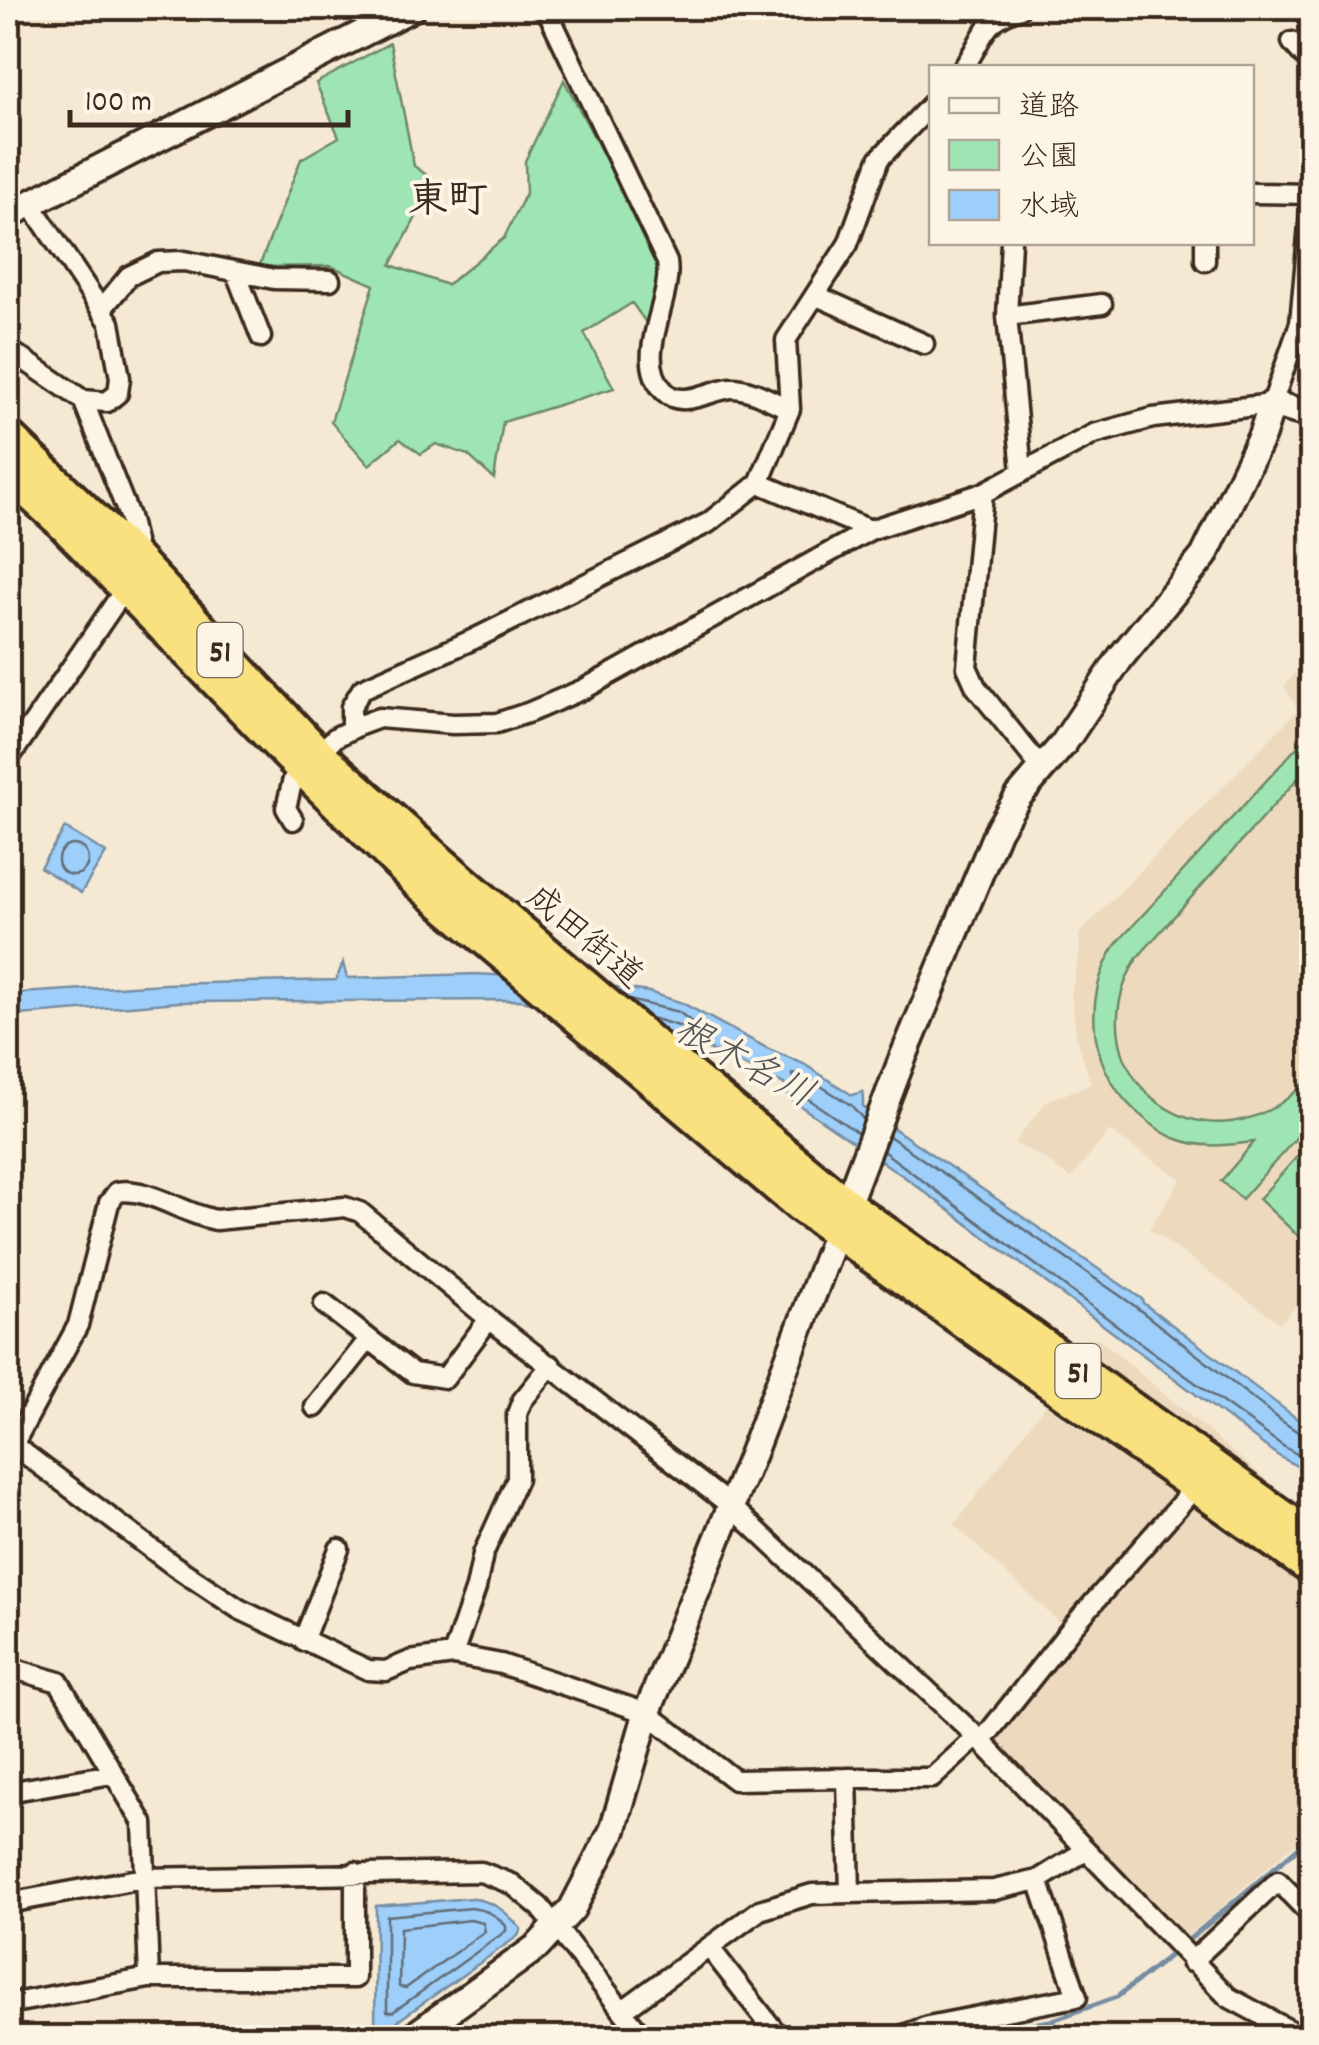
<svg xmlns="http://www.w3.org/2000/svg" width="1319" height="2045" font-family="Dekko,'Klee One',sans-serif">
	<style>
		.built { fill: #eddabe }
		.green { fill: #9fe5b3; stroke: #6d8868; stroke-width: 2.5 }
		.water { fill: #9dcffa; stroke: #768da2; stroke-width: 2.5 }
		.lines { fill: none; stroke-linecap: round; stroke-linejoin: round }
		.shore { stroke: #626c76; stroke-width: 2.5 }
		.stream { stroke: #768da2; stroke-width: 5 }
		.street-casing { stroke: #3b2a1e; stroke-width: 25 }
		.secondary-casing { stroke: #3b2a1e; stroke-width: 32 }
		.highway-casing { stroke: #3b2a1e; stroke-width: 40 }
		.street { stroke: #fcf5e5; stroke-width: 18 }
		.secondary { stroke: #fcf5e5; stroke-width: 25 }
		.highway { stroke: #fae180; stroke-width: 32 }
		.labels { text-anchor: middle; stroke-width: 8; stroke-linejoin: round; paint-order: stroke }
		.shield { fill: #fcf5e5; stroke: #75675a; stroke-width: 2.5 }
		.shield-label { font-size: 32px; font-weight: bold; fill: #3b2a1e }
		.street-label { font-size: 35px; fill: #3b2a1e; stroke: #fcf5e5 }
		.water-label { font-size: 38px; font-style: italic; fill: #545355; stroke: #fcf5e5 }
		.quarter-label { font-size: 40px; font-weight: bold; fill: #3b2a1e; stroke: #fcf5e5 }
	</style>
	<rect width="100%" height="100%" fill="#f5e9d3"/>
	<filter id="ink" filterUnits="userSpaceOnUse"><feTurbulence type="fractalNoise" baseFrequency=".01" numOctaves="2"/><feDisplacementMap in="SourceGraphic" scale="20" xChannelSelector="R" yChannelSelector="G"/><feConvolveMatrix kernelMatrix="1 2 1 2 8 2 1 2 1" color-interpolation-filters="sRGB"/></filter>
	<g filter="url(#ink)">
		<!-- built -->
		<path class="built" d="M1311 655V1290L1280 1323 1149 1229 1181 1179 1109 1131 1071 1179 1043 1158 1014 1143 1047 1101 1091 1084 1077 1039 1071 996 1080 948 1079 934 1298 710 1284 686Z
			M1097 1337 1311 1518V1830L1180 1943 995 1742 1075 1637 954 1525Z"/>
		<!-- green -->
		<path class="green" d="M390 43 414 166 435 181 391 265 447 285 504 238 526 193 525 161 564 80 662 266 649 327 632 303 584 333 614 388 503 422 494 479 468 455 436 444 421 454 400 439 369 465 331 422 374 285 331 266 259 267 301 159 339 137 316 83Z
			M1311 732V769L1300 776 1137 958C1065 1078 1213 1188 1311 1076V1121L1242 1199 1221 1181 1254 1142C1227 1145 1203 1149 1177 1139 1164 1135 1154 1126 1144 1118 1089 1076 1079 999 1117 943Z
			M1311 1141V1248L1259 1199Z"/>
		<!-- water -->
		<path class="water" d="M65 828 106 853 81 893 40 867Z
			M343 963 347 978 476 974 562 979 649 992 682 1003 769 1049 804 1064 852 1095 863 1092V1107L1142 1299 1143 1303 1311 1429V1474L1277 1455 906 1178 790 1099 784 1084 681 1036 584 1011 519 1000 179 1002 8 1016V988L21 993 164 984 336 980Z
			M471 1898C495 1902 506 1911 521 1929L518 1936 375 2037 376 1906Z"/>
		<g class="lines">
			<!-- shore -->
			<path class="shore" d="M58 860a15 15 0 1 1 30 0a15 15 0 1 1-30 0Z
				M629 1000 679 1012 694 1024 689 1029 651 1018
				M858 1133 798 1092 792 1074 800 1073 851 1105 863 1119
				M889 1136 1132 1304 1283 1422 1304 1436 1312 1437
				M883 1151 1150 1350 1283 1446 1312 1463
				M471 1908C486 1910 496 1914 506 1926V1931L393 2012H387V1916Z
				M470 1920 483 1923 485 1931 406 1988 399 1987 400 1928Z"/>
			<!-- stream -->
			<path class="stream" d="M1185 1943 1312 1836
				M946 2038 1050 2021 1117 1997 1177 1950"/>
			<defs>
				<path id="street" d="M546 8 667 262C673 302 632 356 664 391 681 410 710 390 731 388 749 387 773 402 790 409
					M1292 42 1312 65
					M963 68C986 37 978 23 1020 8
					M1252 193 1310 194
					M1011 242 1007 316 1022 471
					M1205 242V261
					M236 273 261 337
					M815 295 924 344
					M101 310 129 276 158 262 184 261 274 279 330 280
					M1007 316 1102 304
					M8 349 83 400 107 402 118 393 120 378 110 323 30 203
					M759 483 870 530
					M983 493 967 667 976 687 1042 769
					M351 728V707L362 689 474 639 708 523 759 483 790 409 786 340 848 244 879 159 932 104
					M8 760 120 596 134 558 135 541 129 516 83 400
					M293 820 286 808 293 779 336 737 360 725 379 718 453 724 497 723 530 712 584 689 870 530 983 493 1094 434 1153 418 1272 404 1300 323 1312 192
					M324 1304 413 1373 445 1378 489 1319
					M315 1407 369 1339
					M8 1441 173 1565 239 1609 368 1670 386 1671 410 1661 453 1655 501 1664 647 1713 735 1780 847 1778
					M13 1445 78 1325 109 1203 117 1192C148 1186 184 1215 216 1220L345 1207 360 1212 489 1319 731 1506 977 1737
					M303 1641 339 1549
					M453 1655 476 1588 483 1554 517 1479V1414L522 1401 551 1365
					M8 1667 59 1682 143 1823 149 1978
					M981 1742 1074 1625 1197 1485
					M8 1792 112 1774
					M850 1893 994 1890 1038 1880 1085 1851
					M8 1903 143 1878 481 1872 512 1884 540 1907 644 2038
					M709 1947 780 2038
					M1191 1962 1278 1881 1312 1916
					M8 2004 149 1978H355V1872
					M623 2010 760 1910 812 1894 850 1893 847 1778H932L977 1737 1228 1997 1304 2038
					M896 2038 928 2026 1077 1997 1038 1880"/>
				<path id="secondary" d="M8 215 412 8
					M411 2038 538 1946 572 1909 613 1830 647 1713 751 1457 901 1062 998 830 1018 797 1064 743 1121 657 1204 556 1262 435 1272 404 1312 415"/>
				<path id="highway" d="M8 437 134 558 317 753 436 859 672 1061 845 1204 1312 1538
					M8 473 59 519 289 755 416 880 800 1205 1312 1568"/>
			</defs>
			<!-- street casing -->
			<use href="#street" class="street-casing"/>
			<!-- secondary casing -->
			<use href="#secondary" class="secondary-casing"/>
			<!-- highway casing -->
			<use href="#highway" class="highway-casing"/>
			<!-- street -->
			<use href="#street" class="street"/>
			<!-- secondary -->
			<use href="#secondary" class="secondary"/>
			<!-- highway -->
			<use href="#highway" class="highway"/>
		</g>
	</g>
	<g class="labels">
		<!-- shield labels -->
		<g class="shield">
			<rect x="197.5" y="623" width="45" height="54" rx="8"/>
			<rect x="1055.5" y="1344" width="45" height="54" rx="8"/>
		</g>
		<g class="shield-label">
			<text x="220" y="661">51</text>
			<text x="1078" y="1382">51</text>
		</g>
		<!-- street labels -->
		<g class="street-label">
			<text transform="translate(586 935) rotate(40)" y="12">成田街道</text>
		</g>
		<!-- water labels -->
		<g class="water-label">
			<text transform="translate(745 1060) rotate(28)" y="13">根木名川</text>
		</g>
		<!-- quarter labels -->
		<g class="quarter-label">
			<text x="448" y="211">東町</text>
		</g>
	</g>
	<!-- margin -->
	<rect width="1319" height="2045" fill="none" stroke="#fcf5e5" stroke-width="40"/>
	<rect x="20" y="20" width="1279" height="2005" fill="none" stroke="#3b2a1e" stroke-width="4" filter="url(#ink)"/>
	<!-- legend -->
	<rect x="929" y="65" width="325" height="180" fill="#fcf5e5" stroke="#afa495" stroke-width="2.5"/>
	<rect x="949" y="98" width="50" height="15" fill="#fcf5e5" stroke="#afa495" stroke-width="2.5"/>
	<text x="1019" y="115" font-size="30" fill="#3b2a1e">道路</text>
	<rect x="949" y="140" width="50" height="30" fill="#9fe5b3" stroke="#afa495" stroke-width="2.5"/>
	<text x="1019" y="165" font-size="30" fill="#3b2a1e">公園</text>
	<rect x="949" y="190" width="50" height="30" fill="#9dcffa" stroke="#afa495" stroke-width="2.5"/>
	<text x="1019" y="215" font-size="30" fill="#3b2a1e">水域</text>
	<!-- scale -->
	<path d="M70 110v15h278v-15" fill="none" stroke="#3b2a1e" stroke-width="5"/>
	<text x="85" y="110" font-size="30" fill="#3b2a1e" stroke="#fcf5e5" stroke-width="8" paint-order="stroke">100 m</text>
</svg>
